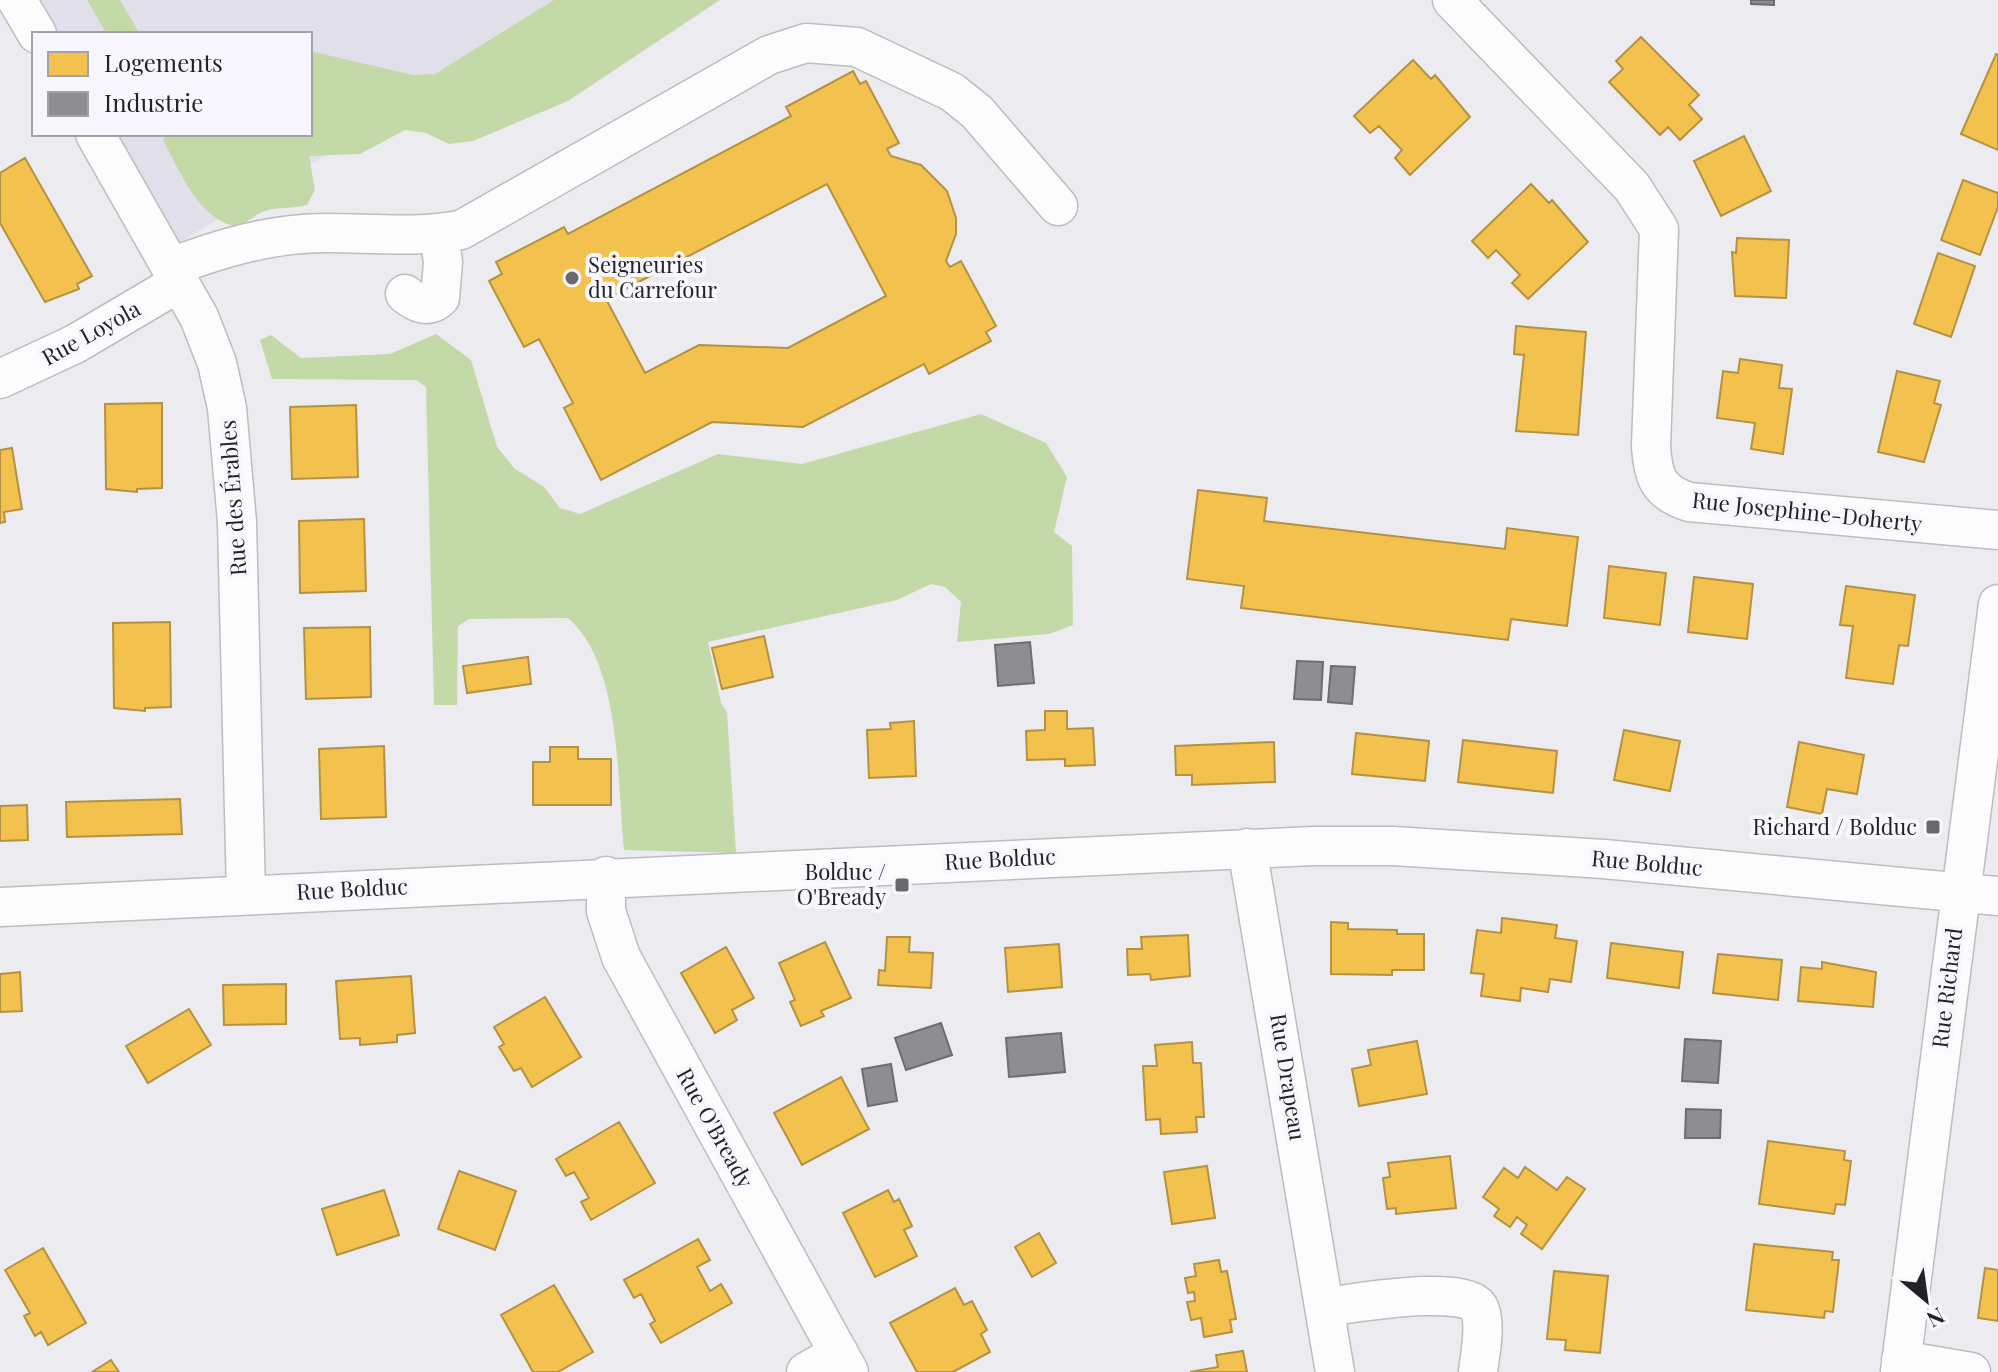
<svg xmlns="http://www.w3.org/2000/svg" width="1998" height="1372" font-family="'Playfair Display',serif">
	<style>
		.built { fill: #e1e0ea }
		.forest { fill: #c3d9a8 }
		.homes { fill: #f2c14e; stroke: #b49242; stroke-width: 2; fill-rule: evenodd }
		.industry { fill: #8d8d92; stroke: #6d6d72; stroke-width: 2 }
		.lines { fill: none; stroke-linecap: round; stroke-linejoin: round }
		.minor-casing { stroke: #bdbdc0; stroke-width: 41 }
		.minor { stroke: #fcfcfd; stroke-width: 38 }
		.poi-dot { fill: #69696d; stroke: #f8f7fe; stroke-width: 3 }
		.labels { text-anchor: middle; stroke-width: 8; stroke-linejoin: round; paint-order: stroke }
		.poi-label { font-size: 22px; fill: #232326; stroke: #f8f7fe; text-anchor: end }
		.street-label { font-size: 22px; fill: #232326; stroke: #f8f7fe }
	</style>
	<rect width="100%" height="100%" fill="#ececf0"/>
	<!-- built -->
	<path class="built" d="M17 0H587L163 252 95 134H310V34H37Z"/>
	<!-- forest -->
	<path class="forest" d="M87 0H120L140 34H107Z
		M554 0H720L568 101 473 141 449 144 426 133 405 130 360 154 309 156 315 190 307 205C274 212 270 202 240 227 199 222 181 173 163 140L167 134H310V51L413 75 435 74Z
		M436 334 471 360 497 447 514 468 544 487 560 508 580 514 718 454 802 464 981 414 1046 443 1067 477 1054 532 1072 546 1073 625 1049 634 957 642 961 602 945 587 931 584 897 600 708 642 721 703 727 712 736 853 624 850C617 784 622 664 568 618L469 619 458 626 457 705H434L426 387 416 380 272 379 260 340 271 335 301 358 390 354Z"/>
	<!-- homes -->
	<path class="homes" d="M1641 37 1699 95 1689 105 1702 119 1680 140 1668 127 1660 135 1609 82 1623 69 1616 61Z
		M1996 54 1998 55V150L1961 134Z
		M1413 60 1431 79 1435 75 1470 117 1410 175 1395 158 1402 150 1379 126 1370 133 1354 116Z
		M853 71 860 84 866 81 899 143 887 149 891 156 921 165 947 191 956 218V234L946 261 950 267 961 261 996 326 986 332 991 341 929 374 924 364 803 427 712 422 601 480 564 408 573 403 539 339 524 347 489 281 502 274 496 262 564 227 568 234 791 116 786 107ZM827 184 886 296 788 348 699 345 645 373 606 299Z
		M1744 136 1771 191 1721 216 1694 161Z
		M25 158 92 276 77 284 79 289 45 302 0 223V173Z
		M1963 180 1998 193V207L1980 255 1941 240Z
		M1531 184 1549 203 1552 200 1588 242 1528 299 1512 283 1520 275 1496 250 1488 258 1472 241Z
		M1737 238 1789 240 1786 298 1735 296 1732 252 1736 253Z
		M1938 253 1975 266 1951 337 1914 324Z
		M1516 326 1586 332 1578 435 1516 431 1524 355 1514 354Z
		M1740 359 1782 365 1779 388 1792 389 1783 454 1751 449 1755 423 1717 418 1723 371 1738 373Z
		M1897 371 1940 381 1934 403 1941 405 1924 462 1878 452Z
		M162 403V488L137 489V492L106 489 105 404Z
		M356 405 358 477 292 479 290 407Z
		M12 448 22 509 4 512 5 522 0 523V450Z
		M1198 490 1267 498 1264 521 1505 549 1507 528 1578 537 1567 626 1511 619 1508 640 1241 608 1244 586 1187 579Z
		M364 519 366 591 300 593 299 521Z
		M1609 566 1666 573 1660 625 1604 618Z
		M1694 577 1753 584 1747 639 1688 632Z
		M1846 586 1915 595 1908 646 1899 645 1893 684 1846 678 1853 626 1840 625Z
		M170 622 171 707 145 708V711L114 708 113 623Z
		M370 627 371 697 306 699 304 628Z
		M764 636 773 677 722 689 712 648Z
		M528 657 531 684 467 693 463 666Z
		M1045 711H1067V729L1093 728 1095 765 1065 766V759L1027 760 1026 731 1045 730Z
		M914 721 916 776 869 778 867 730 891 729 890 723Z
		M1624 730 1680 741 1670 791 1614 780Z
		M1356 733 1429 741 1425 781 1352 774Z
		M1463 740 1557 751 1553 793 1458 782Z
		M1274 742 1275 782 1192 785V775H1176L1175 746Z
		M1799 742 1864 755 1857 794 1827 789 1822 814 1787 807Z
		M384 746 386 817 321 819 319 749Z
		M550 747H578V759H611V805H533V762H550Z
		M180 799 182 834 67 837 66 802Z
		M27 805 28 840 0 841V806Z
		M1502 918 1557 925 1555 938 1577 941 1571 982 1550 979 1548 992 1521 988 1520 1001 1481 996 1484 974 1471 973 1477 930 1501 933Z
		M1331 922 1348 923V929L1397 930V934H1424V970H1392V975L1331 974Z
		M1188 935 1190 976 1151 980 1150 974 1128 975 1127 949H1142L1141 937Z
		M887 937H910L909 952 933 953 931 988 878 985 879 970 885 971Z
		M825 942 851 998 821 1011 824 1016 801 1026 790 1002 795 1000 779 963Z
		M1611 943 1683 952 1679 988 1607 978Z
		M1059 944 1062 987 1008 992 1005 948Z
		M726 947 754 998 732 1010 737 1020 715 1033 681 973Z
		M1718 954 1782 960 1778 1000 1713 993Z
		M1822 962 1876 972 1873 1007 1798 1001 1801 967 1822 969Z
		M20 972 22 1011 0 1012V974Z
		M411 976 415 1033 397 1035V1042L360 1045V1038L340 1039 336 981Z
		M286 984V1024L224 1025 223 985Z
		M545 997 581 1057 532 1087 521 1068 514 1071 499 1047 504 1044 494 1027Z
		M189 1009 211 1045 148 1083 126 1046Z
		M1417 1041 1427 1094 1359 1106 1352 1069 1371 1065 1368 1050Z
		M1192 1042 1193 1063H1201L1204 1117H1196L1197 1132 1161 1134 1160 1119 1146 1120 1143 1066H1157L1155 1045Z
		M841 1077 869 1129 802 1165 774 1113Z
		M619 1122 655 1183 591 1220 581 1202 589 1198 574 1172 566 1176 556 1159Z
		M1768 1141 1845 1151 1844 1160 1851 1161 1845 1205 1836 1204 1834 1214 1759 1204Z
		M1450 1156 1456 1208 1396 1214V1208L1387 1209 1383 1178 1390 1177 1388 1163Z
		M1207 1166 1215 1218 1172 1224 1164 1172Z
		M1525 1167 1557 1190 1567 1177 1585 1189 1542 1249 1521 1234 1527 1225 1517 1217 1510 1227 1494 1216 1499 1209 1483 1197 1504 1168 1518 1178Z
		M459 1171 516 1191 495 1250 438 1229Z
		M384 1190 399 1235 337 1255 322 1209Z
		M888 1190 894 1202 899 1199 912 1226 904 1230 917 1256 875 1277 843 1213Z
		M1039 1233 1056 1263 1032 1277 1015 1247Z
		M698 1239 710 1260 697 1267 710 1291 721 1284 732 1303 661 1343 650 1324 655 1321 641 1294 634 1298 624 1280Z
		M1754 1244 1833 1252 1832 1260H1839L1833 1312 1825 1311 1824 1318 1746 1310Z
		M43 1248 86 1323 48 1345 41 1332 35 1336 24 1316 30 1313 5 1270Z
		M1219 1260 1221 1272 1227 1271 1236 1319 1230 1320 1232 1332 1204 1337 1201 1318 1191 1320 1187 1302 1195 1301 1194 1292 1188 1293 1185 1278 1196 1276 1194 1264Z
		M1985 1268 1998 1270V1321L1978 1318Z
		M1554 1271 1608 1276 1600 1353 1565 1350 1566 1340 1547 1339Z
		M554 1285 593 1352 558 1372H533L501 1315Z
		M955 1288 964 1305 972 1301 987 1330 981 1334 990 1352 953 1372H917L890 1323Z
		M1243 1351 1247 1372H1190L1218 1367 1216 1355Z
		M111 1360 119 1372H92Z"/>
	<!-- industry -->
	<path class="industry" d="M1751 0H1774V5L1751 4Z
		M1030 642 1034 683 998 686 995 645Z
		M1297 661 1323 662 1321 700 1294 699Z
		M1331 666 1355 667 1352 704 1328 702Z
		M941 1023 952 1055 906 1070 895 1038Z
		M1061 1033 1065 1072 1009 1077 1006 1038Z
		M1685 1039 1721 1041 1718 1083 1682 1081Z
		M891 1064 897 1101 868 1106 862 1069Z
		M1686 1109 1721 1110 1720 1138H1685Z"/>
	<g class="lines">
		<defs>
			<path id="minor" d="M17 0 37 34
				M1452 0 1632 187 1659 229 1651 446C1653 477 1658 492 1689 502L1998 530
				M95 134 199 317 217 363 227 408 237 522 246 894
				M171 267C221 248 272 233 326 233 371 233 417 238 461 230L769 55 806 43 857 47 952 92 977 112 1058 206
				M405 294C416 303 428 309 440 298L443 262 439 234
				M0 379 75 344 180 282
				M1247 848 1335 1372
				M606 876V911L621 957 849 1372
				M0 907 1314 846H1393L1604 859 1998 896
				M1325 1307C1352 1304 1471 1282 1480 1310 1486 1328 1480 1354 1478 1372
				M1901 1360 1971 1372
				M806 1372 839 1353
				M1900 1372 1998 604"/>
		</defs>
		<!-- minor casing -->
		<use href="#minor" class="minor-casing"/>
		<!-- minor -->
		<use href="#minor" class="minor"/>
	</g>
	<!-- markers -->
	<g class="poi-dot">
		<circle cx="572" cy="278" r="8"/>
		<rect x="1925" y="819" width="16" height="16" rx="4"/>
		<rect x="894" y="877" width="16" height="16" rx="4"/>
	</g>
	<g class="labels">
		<!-- poi labels -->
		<g class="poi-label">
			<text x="588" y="273" text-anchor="start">Seigneuries<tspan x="588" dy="25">du Carrefour</tspan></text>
			<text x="1917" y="835">Richard / Bolduc</text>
			<text x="886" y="880">Bolduc /<tspan x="886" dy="25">O'Bready</tspan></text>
		</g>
		<!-- street labels -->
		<g class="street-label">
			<text transform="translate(91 333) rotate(-29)" y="8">Rue Loyola</text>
			<text transform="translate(233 498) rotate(-94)" y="8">Rue des Érables</text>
			<text transform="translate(1807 512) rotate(6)" y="8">Rue Josephine-Doherty</text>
			<text transform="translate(1000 859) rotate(-3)" y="8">Rue Bolduc</text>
			<text transform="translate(1647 863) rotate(5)" y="8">Rue Bolduc</text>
			<text transform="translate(352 889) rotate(-3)" y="8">Rue Bolduc</text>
			<text transform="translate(1947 988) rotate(-83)" y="8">Rue Richard</text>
			<text transform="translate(1288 1077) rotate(81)" y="8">Rue Drapeau</text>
			<text transform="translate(715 1128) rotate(61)" y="8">Rue O'Bready</text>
		</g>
	</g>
	<!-- legend -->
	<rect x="32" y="32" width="280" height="104" fill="#f8f7fe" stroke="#a3a2a8" stroke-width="2"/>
	<rect x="48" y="52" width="40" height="24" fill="#f2c14e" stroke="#a3a2a8" stroke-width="2"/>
	<text x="104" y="72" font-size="24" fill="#232326">Logements</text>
	<rect x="48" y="92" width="40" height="24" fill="#8d8d92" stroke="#a3a2a8" stroke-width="2"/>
	<text x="104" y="112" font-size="24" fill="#232326">Industrie</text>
	<!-- north arrow -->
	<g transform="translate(1926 1300) rotate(151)" stroke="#f8f7fe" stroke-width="6" paint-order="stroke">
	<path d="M0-6L14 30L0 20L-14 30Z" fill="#232326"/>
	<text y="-12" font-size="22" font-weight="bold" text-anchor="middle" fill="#232326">N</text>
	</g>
</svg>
